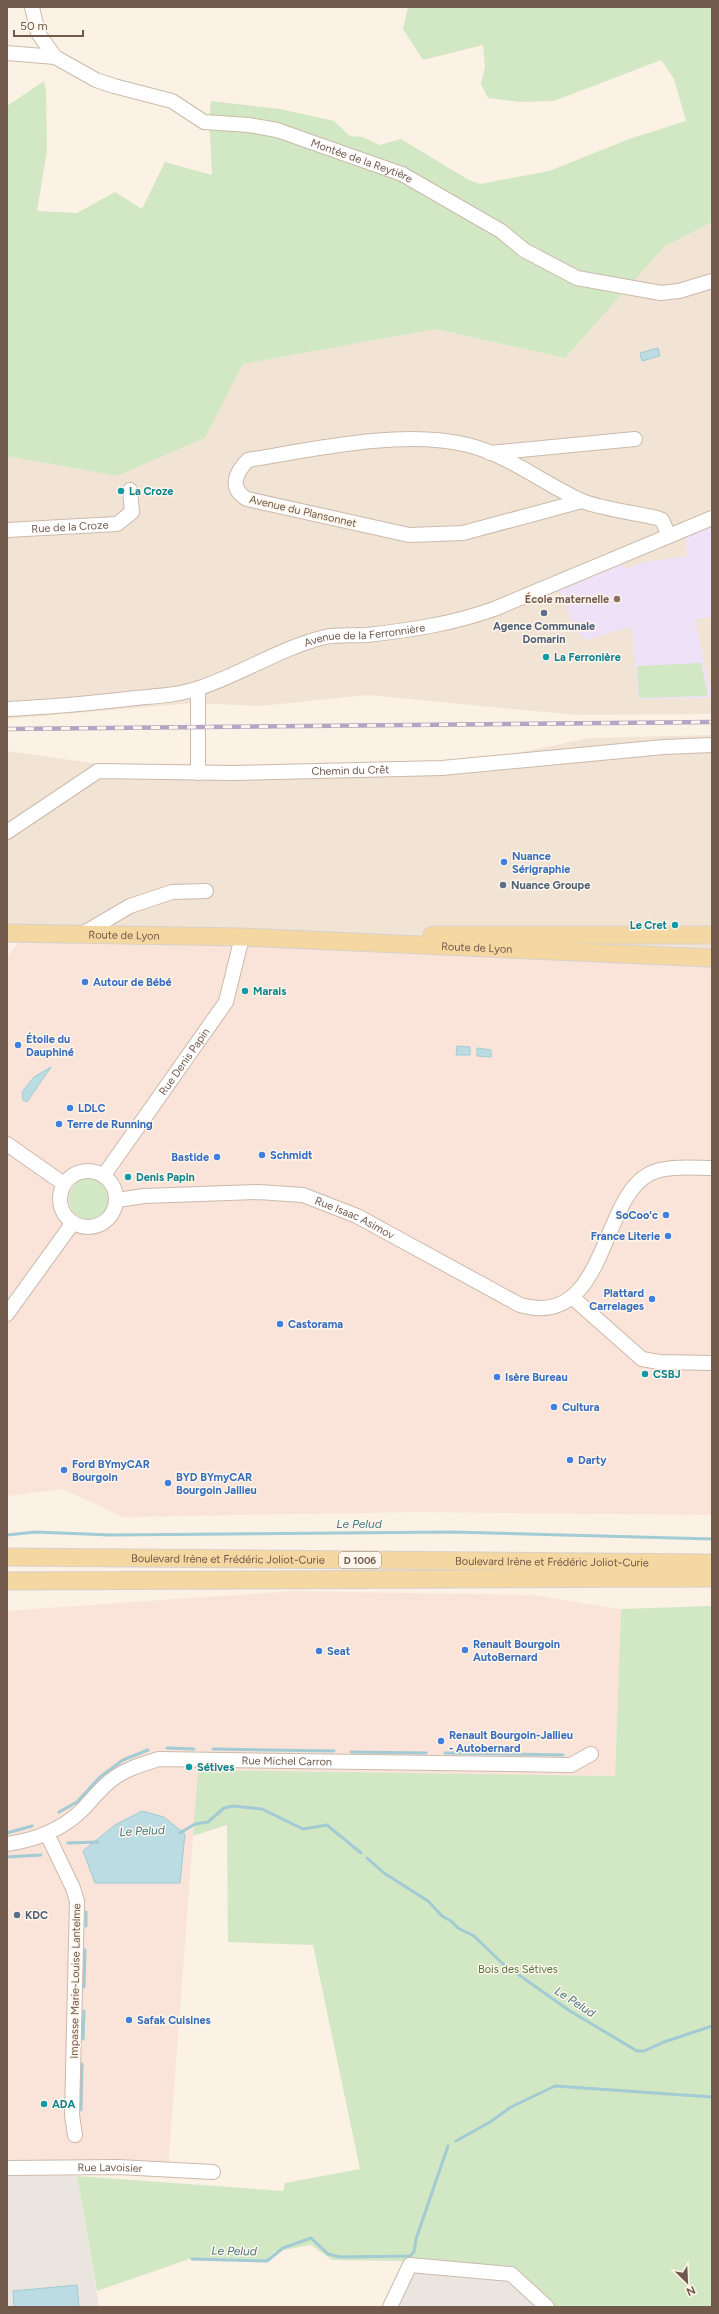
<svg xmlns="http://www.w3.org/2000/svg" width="719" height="2314" font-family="Figtree,sans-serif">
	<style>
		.residential { fill: #f2e4d4 }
		.commercial { fill: #fae3d9 }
		.industrial { fill: #ebe5df }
		.education { fill: #efe1f7 }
		.green { fill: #d2e7c4 }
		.water { fill: #bbdce3; stroke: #a2cbd4 }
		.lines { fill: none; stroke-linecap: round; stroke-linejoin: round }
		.stream { stroke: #a2cbd4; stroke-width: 3 }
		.minor-casing { stroke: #cbbaac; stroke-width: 16 }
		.major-casing { stroke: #d7d1cd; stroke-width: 19 }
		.minor { stroke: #fff; stroke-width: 14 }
		.major { stroke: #f5d7a1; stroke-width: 17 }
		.rail-casing { stroke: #b5a4c3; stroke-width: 4.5 }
		.rail { stroke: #fef6eb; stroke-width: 3; stroke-dasharray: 9; stroke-linecap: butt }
		.culture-dot { fill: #0f9aa8; stroke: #fef6eb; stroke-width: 1.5 }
		.education-dot { fill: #8d6e63; stroke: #fef6eb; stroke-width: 1.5 }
		.service-dot { fill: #5c6f8a; stroke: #fef6eb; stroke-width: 1.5 }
		.shop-dot { fill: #3f7fe0; stroke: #fef6eb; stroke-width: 1.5 }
		.labels { text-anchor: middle; stroke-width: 3; stroke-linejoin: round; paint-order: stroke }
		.shield { fill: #fef6eb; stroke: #9b897c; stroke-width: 1 }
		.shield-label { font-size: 10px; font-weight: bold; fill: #715a4c }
		.street-label { font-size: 11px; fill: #715a4c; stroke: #fef6eb }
		.culture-label { font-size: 11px; font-weight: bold; fill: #0d838f; stroke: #fef6eb; text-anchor: start }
		.education-label { font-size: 11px; font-weight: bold; fill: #785e54; stroke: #fef6eb; text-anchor: end }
		.service-label { font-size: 11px; font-weight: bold; fill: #4e5e75; stroke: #fef6eb; text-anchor: start }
		.shop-label { font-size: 11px; font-weight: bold; fill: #366cbe; stroke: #fef6eb; text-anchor: start }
		.park-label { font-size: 11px; fill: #537744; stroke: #fef6eb }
		.water-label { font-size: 12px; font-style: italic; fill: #477984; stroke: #fef6eb }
	</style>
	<rect width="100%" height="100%" fill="#fbf2e5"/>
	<!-- residential -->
	<path class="residential" d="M712 222V714L576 715 368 695 260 706 193 703 7 719V456L117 476 205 438 243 364 436 329 565 358 664 247Z
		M712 735V969L514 954 7 938V751L99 764 319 765 483 760 590 738Z"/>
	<!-- commercial -->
	<path class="commercial" d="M19 942 267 943 514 954 712 969V1515L420 1512 123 1517 63 1489 7 1496V957Z
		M293 1591 532 1595 621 1609 615 1776 198 1770 168 2168 7 2167V1611Z"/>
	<!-- industrial -->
	<path class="industrial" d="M7 2175 77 2176 99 2307H7Z
		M410 2265 511 2274 547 2307H390Z"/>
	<!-- education -->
	<path class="education" d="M712 526V616L695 620 712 698 638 699 632 626 588 640 578 634 559 590 623 564 625 569 640 563 687 556 686 535Z"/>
	<!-- green -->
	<path class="green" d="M408 7H712V222L664 247 565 358 436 329 243 364 205 438 117 476 7 456V106L44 81 46 91 47 150 37 211 77 213 115 192 142 209 165 162 212 175 209 118 211 101 280 109 334 121 350 136 363 137 380 145 401 139 467 179 480 184 549 171 629 139 686 121 674 79 661 60 554 101 519 102 488 98 481 84 485 67 483 45 423 60 403 29Z
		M701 663 708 696 639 698 637 666Z
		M69 1199a21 21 0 1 1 42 0a21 21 0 1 1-42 0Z
		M712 1606V2307H547L511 2274 410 2265 404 2261 332 2260 311 2245 273 2252V2256L266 2260 189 2259 97 2291 77 2176 283 2191 285 2183 360 2169 313 1945 228 1942 227 1825 193 1836 198 1770 615 1776 621 1609Z"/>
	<!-- water -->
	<path class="water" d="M658 348 660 356 642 361 640 353Z
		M457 1046 470 1047V1055H456Z
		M477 1048 491 1050V1057L477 1056Z
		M51 1067 27 1102 23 1100 22 1092 34 1077Z
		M142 1811 164 1817 185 1834 180 1883H95L83 1851 115 1825Z
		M77 2285 79 2307H14L13 2291Z"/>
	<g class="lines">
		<!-- stream -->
		<path class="stream" d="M7 1535 36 1532 110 1535 453 1532 712 1539
			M167 1748 194 1749
			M213 1749 334 1751
			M351 1752 426 1753
			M445 1753 563 1755
			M59 1812 77 1802 100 1777 123 1760 148 1750
			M7 1833 32 1826
			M180 1833 195 1824 208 1822 224 1808 233 1806 262 1809 303 1829 327 1825 361 1853
			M68 1843 98 1842
			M7 1857 41 1855
			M367 1858 384 1873 428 1901 442 1916 451 1921 458 1928 474 1936 502 1963 570 2011 637 2051H644L664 2042 712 2026
			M86 1926V1912
			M84 1987 85 1950
			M83 2039 84 2011
			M81 2110 82 2064
			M456 2141 490 2122 511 2107 555 2086 712 2097
			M192 2259 267 2261 283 2248 311 2238 328 2254 340 2257 410 2256 414 2252 416 2239 448 2146"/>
		<defs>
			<g id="minor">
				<path id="s1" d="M32 7 38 33 55 57 96 80 114 86 172 101 204 122 249 125 277 130 402 174 501 231 524 250 577 278 661 293 679 291 712 281"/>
				<path d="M7 53 55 57"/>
				<path d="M490 453 635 439"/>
				<path d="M582 501 463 533 409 535 247 499C228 488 236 472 248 460 315 449 402 429 468 445 508 455 543 483 580 500 597 508 636 513 657 518L662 520 669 536"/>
				<path id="s2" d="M7 530 117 524 132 512 130 490"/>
				<path d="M198 689V773"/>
				<path id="s3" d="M7 709C50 707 93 703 136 698 157 696 179 695 199 688 242 674 280 648 325 637 339 634 353 636 367 635 411 630 452 624 494 609L712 518"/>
				<path id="s4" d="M7 832 98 771 232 773 442 768 664 747 712 745"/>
				<path d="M84 933 130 906 172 892 206 891"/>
				<path d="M7 1144 64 1184"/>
				<circle cx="88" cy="1199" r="28"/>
				<path id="s5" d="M104 1175 226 1002 242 937"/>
				<path id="s6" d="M117 1200 144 1196 258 1192 303 1195 357 1216 520 1305C606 1330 600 1200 649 1174 667 1165 692 1168 712 1168"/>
				<path d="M572 1297 642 1359 659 1362 712 1363"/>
				<path d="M7 1314 72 1224"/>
				<path d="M47 1834 73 1888 77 1901 72 2115 75 2135"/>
				<path id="s7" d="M7 1844C35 1840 60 1831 81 1811 92 1800 102 1786 114 1778 128 1768 143 1764 159 1759L571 1765 591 1754"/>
				<path id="s8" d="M7 2168 118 2167 213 2172"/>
				<path d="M390 2307 410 2265 511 2274 547 2307"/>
			</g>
			<g id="major">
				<path id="s9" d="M7 933 242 937 712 958"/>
				<path d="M432 935H712"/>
				<path id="s10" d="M7 1557 712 1563"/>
				<path d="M7 1581 712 1578"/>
			</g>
		</defs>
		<!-- minor casing -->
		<use href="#minor" class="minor-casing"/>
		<!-- major casing -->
		<use href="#major" class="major-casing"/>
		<!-- minor -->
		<use href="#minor" class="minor"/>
		<!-- major -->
		<use href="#major" class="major"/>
		<defs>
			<path id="rail" d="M7 729 712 722"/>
		</defs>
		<!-- rail casing -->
		<use href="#rail" class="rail-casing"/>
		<!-- rail -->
		<use href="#rail" class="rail"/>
	</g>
	<!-- markers -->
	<g class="culture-dot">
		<circle cx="121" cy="491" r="4"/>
		<circle cx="546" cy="657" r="4"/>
		<circle cx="675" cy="925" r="4"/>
		<circle cx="245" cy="991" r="4"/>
		<circle cx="128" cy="1177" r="4"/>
		<circle cx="645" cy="1374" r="4"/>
		<circle cx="189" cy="1767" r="4"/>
		<circle cx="44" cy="2104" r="4"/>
	</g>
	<circle class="education-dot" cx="617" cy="599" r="4"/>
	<g class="service-dot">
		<circle cx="544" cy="613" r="4"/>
		<circle cx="503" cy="885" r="4"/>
		<circle cx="17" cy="1915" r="4"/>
	</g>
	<g class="shop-dot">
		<circle cx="504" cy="862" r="4"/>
		<circle cx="85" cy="982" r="4"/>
		<circle cx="18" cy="1045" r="4"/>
		<circle cx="70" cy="1108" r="4"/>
		<circle cx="59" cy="1124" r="4"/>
		<circle cx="262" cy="1155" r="4"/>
		<circle cx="217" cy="1157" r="4"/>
		<circle cx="666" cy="1215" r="4"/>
		<circle cx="668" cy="1236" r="4"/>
		<circle cx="652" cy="1299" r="4"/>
		<circle cx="280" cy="1324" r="4"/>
		<circle cx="497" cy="1377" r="4"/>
		<circle cx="554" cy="1407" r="4"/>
		<circle cx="570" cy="1460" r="4"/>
		<circle cx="64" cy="1470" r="4"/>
		<circle cx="168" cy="1483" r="4"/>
		<circle cx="465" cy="1650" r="4"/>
		<circle cx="319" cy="1651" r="4"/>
		<circle cx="441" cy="1741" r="4"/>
		<circle cx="129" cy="2020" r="4"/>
	</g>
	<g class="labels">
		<!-- shield labels -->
		<rect class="shield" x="339" y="1552" width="42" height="16" rx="3"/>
		<g class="shield-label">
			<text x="360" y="1564">D 1006</text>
		</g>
		<!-- street labels -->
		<g class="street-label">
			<text dy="4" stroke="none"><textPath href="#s1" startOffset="384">Montée de la Reytière</textPath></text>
			<text transform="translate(303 511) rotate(13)" y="4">Avenue du Plansonnet</text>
			<text dy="4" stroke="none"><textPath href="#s2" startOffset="63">Rue de la Croze</textPath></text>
			<text dy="4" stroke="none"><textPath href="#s3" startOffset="369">Avenue de la Ferronnière</textPath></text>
			<text dy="4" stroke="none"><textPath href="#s4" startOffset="362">Chemin du Crêt</textPath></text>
			<text dy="4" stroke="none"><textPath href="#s9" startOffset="117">Route de Lyon</textPath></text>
			<text dy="4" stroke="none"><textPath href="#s9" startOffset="470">Route de Lyon</textPath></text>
			<text dy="4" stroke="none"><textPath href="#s5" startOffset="139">Rue Denis Papin</textPath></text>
			<text dy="4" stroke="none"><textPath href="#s6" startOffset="243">Rue Isaac Asimov</textPath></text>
			<text dy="4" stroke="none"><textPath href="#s10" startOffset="221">Boulevard Irène et Frédéric Joliot-Curie</textPath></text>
			<text dy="4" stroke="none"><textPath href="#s10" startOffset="545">Boulevard Irène et Frédéric Joliot-Curie</textPath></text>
			<text dy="4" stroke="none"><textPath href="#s7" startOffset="306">Rue Michel Carron</textPath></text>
			<text transform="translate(75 1981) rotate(-89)" y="4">Impasse Marie-Louise Lantelme</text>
			<text dy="4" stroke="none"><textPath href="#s8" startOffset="103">Rue Lavoisier</textPath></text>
		</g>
		<!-- culture labels -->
		<g class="culture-label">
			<text x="129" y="495">La Croze</text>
			<text x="554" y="661">La Ferronière</text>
			<text x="667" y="929" text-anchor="end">Le Cret</text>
			<text x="253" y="995">Marais</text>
			<text x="136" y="1181">Denis Papin</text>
			<text x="653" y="1378">CSBJ</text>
			<text x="197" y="1771">Sétives</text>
			<text x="52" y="2108">ADA</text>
		</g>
		<!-- education labels -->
		<g class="education-label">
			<text x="609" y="603">École maternelle</text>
		</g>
		<!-- service labels -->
		<g class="service-label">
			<text x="544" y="630" text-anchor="middle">Agence Communale<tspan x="544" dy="13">Domarin</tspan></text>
			<text x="511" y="889">Nuance Groupe</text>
			<text x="25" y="1919">KDC</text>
		</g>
		<!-- shop labels -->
		<g class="shop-label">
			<text x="512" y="860">Nuance<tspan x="512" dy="13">Sérigraphie</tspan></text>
			<text x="93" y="986">Autour de Bébé</text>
			<text x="26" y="1043">Étoile du<tspan x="26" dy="13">Dauphiné</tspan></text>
			<text x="78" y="1112">LDLC</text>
			<text x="67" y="1128">Terre de Running</text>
			<text x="270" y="1159">Schmidt</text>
			<text x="209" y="1161" text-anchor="end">Bastide</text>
			<text x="658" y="1219" text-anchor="end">SoCoo'c</text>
			<text x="660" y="1240" text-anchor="end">France Literie</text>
			<text x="644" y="1297" text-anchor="end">Plattard<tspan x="644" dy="13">Carrelages</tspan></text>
			<text x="288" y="1328">Castorama</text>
			<text x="505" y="1381">Isère Bureau</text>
			<text x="562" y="1411">Cultura</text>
			<text x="578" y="1464">Darty</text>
			<text x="72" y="1468">Ford BYmyCAR<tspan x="72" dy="13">Bourgoin</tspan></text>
			<text x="176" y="1481">BYD BYmyCAR<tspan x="176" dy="13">Bourgoin Jallieu</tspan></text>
			<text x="473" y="1648">Renault Bourgoin<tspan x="473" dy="13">AutoBernard</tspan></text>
			<text x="327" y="1655">Seat</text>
			<text x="449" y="1739">Renault Bourgoin-Jallieu<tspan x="449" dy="13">- Autobernard</tspan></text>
			<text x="137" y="2024">Safak Cuisines</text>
		</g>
		<!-- park labels -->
		<g class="park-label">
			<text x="518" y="1973">Bois des Sétives</text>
		</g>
		<!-- water labels -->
		<g class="water-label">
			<text x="359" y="1528">Le Pelud</text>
			<text transform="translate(142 1831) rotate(-3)" y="4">Le Pelud</text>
			<text transform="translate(575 2002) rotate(33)" y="4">Le Pelud</text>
			<text transform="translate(234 2251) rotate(1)" y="4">Le Pelud</text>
		</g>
	</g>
	<!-- border -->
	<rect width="719" height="2314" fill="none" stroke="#715a4c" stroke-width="16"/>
	<!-- north arrow -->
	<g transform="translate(687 2282) rotate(156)" stroke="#fef6eb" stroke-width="3" paint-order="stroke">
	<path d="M0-3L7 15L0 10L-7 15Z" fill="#715a4c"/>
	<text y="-6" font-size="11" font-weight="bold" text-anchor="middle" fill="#715a4c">N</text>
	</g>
	<!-- scale -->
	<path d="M14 30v6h69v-6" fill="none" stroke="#715a4c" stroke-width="2"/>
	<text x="20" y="30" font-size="12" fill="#715a4c" stroke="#fef6eb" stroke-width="3" paint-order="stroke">50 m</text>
</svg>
